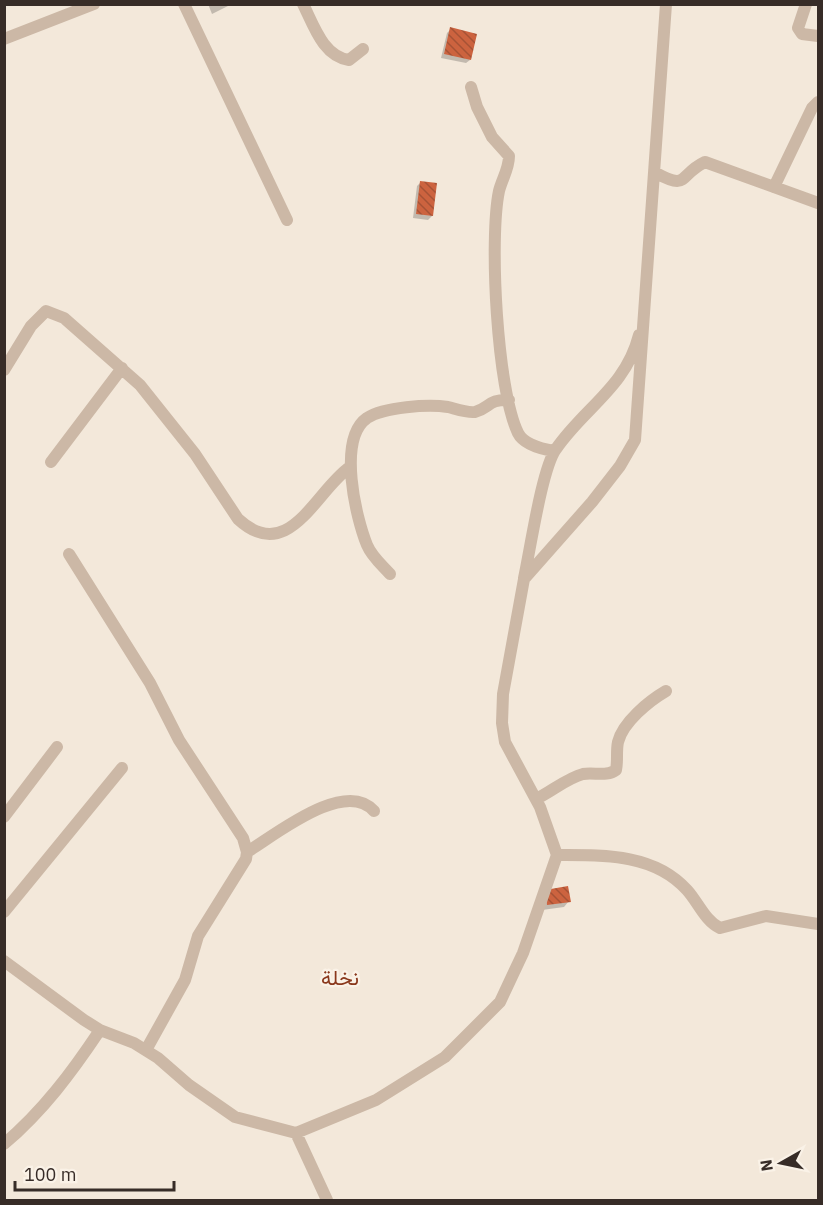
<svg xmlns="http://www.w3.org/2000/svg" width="823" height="1205" font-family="'IBM Plex Sans',Vazirmatn,sans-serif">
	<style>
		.shadow { fill: #0003 }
		.building { fill: url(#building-back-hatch) }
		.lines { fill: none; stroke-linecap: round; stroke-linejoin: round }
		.minor { stroke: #ccb8a6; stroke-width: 12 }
		.labels { text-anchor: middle; stroke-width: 4.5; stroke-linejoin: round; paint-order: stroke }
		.quarter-label { font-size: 21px; fill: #8a381c; stroke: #faf2e7 }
	</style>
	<defs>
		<pattern id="building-back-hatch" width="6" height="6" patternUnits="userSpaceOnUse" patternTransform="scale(1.5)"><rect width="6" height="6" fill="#cc633f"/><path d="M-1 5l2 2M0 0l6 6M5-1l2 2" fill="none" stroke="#a65235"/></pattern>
	</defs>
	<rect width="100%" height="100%" fill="#f3e8da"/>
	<!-- shadow -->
	<path class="shadow" d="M208 4H232L212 14Z
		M451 29 470 60 466 63 441 58 447 33Z
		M421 182 432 216 428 220 413 218 417 186Z
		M540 897 569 901 564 907 542 910Z"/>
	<!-- building -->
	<path class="building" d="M450 27 477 34 471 60 444 54Z
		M420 181 437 183 433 216 416 214Z
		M568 886 571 902 547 905 545 890Z"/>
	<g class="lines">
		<!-- minor -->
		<path class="minor" d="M184 4 287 220
			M303 4C314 26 323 56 349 60L363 49
			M806 4 798 28 802 34 818 36
			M4 39 94 4
			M471 87 477 107 492 137 509 156C509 169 502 179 499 191 489 239 497 390 518 433 524 445 542 449 554 451
			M656 173C689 191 678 175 705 162L818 203
			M774 187 812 108 818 102
			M4 370 31 326 46 311 64 318 140 385 195 454 238 519C289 566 316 490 350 467
			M51 462 122 368
			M69 554 150 683 179 740 243 838 247 852 246 859 198 936 185 980 146 1050
			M390 574C382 565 372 557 367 545 356 518 337 439 367 418 384 407 428 404 448 407 456 409 467 413 475 412 490 408 488 399 509 400
			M524 578C530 551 542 468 556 449 584 408 626 387 639 335
			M536 799C551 792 567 778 583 774 594 772 607 777 616 770 618 761 616 751 618 742 623 722 649 701 666 691
			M4 817 57 747
			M247 852C275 835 345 778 374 811
			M557 855C602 855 654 853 687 890 698 902 705 921 720 928L766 916 818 924
			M4 912 122 768
			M4 961 84 1020 100 1030 134 1043 158 1058 189 1085 235 1117 296 1133 376 1100 445 1057 500 1002 523 953 557 855 540 807 505 742 502 723 503 694 524 579 592 502 620 466 635 440 666 4
			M296 1133 327 1200
			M4 1144C43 1111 72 1072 100 1030"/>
	</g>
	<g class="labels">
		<!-- quarter labels -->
		<g class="quarter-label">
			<text x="340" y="985">نخلة</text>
		</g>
	</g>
	<!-- border -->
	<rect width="823" height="1205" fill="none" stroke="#372c27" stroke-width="12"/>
	<!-- north arrow -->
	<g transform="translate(781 1163) rotate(261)" stroke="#faf2e7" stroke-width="4.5" paint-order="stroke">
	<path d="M0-4.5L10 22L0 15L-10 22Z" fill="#372c27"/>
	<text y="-9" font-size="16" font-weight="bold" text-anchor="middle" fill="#372c27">N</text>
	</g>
	<!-- scale -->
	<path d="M15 1181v9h159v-9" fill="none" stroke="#372c27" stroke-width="3"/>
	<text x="24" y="1181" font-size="18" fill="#372c27" stroke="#faf2e7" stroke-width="4.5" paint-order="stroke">100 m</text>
</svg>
